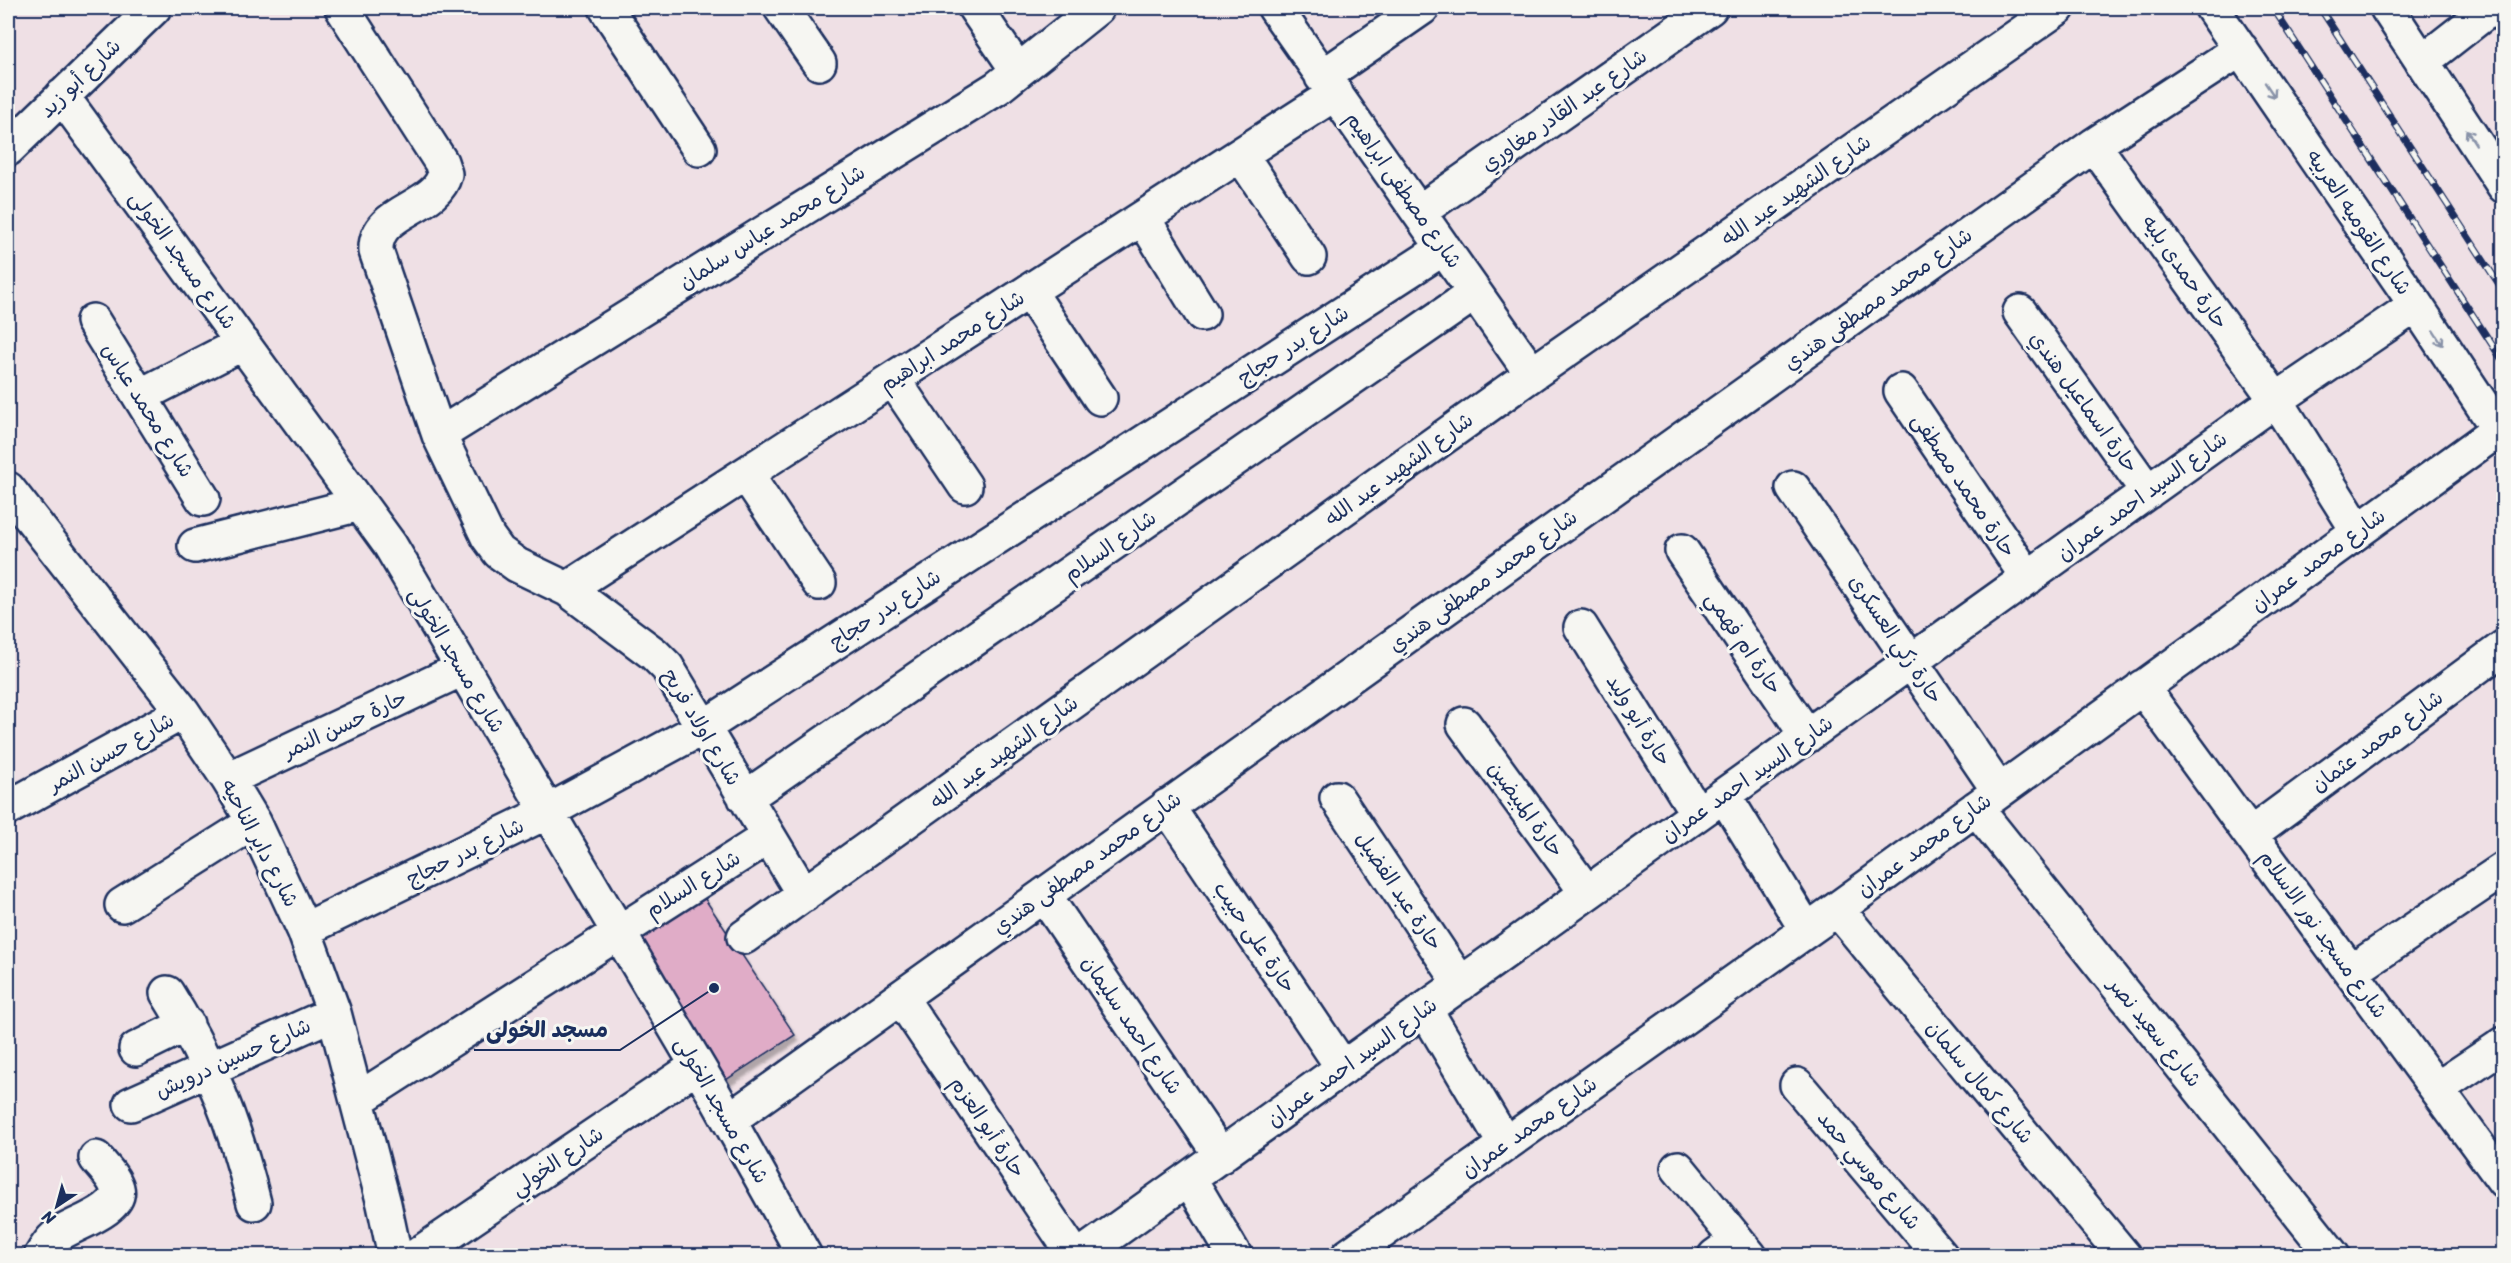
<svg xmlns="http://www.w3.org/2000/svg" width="2511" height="1263" font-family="Sriracha,'Playpen Sans Arabic',sans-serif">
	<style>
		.building { fill: #e0acc7; stroke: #1b2f5e; stroke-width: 1.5; filter: url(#shadow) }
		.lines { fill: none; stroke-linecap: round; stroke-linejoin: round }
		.minor-casing { stroke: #1b2f5e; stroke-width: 38 }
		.minor { stroke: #f6f6f2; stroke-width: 33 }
		.rail-casing { stroke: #1b2f5e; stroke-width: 7 }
		.rail { stroke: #f6f6f2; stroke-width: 4.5; stroke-dasharray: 14; stroke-linecap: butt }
		.oneway { stroke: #8892a8 }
		.labels { text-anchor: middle; stroke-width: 6; stroke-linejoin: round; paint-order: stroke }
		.street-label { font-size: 21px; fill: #1b2f5e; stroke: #f6f6f2 }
		.leader { fill: none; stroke: #1b2f5e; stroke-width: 2 }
		.callout-dot { fill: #1b2f5e; stroke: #f6f6f2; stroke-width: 2 }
		.callout-label { font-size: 22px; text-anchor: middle; font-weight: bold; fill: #1b2f5e; stroke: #f6f6f2; stroke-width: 6; stroke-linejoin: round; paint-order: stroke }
	</style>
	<defs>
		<filter id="shadow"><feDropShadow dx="3.5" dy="6" stdDeviation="1.5" flood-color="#0004"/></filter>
	</defs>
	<rect width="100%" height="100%" fill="#efe0e5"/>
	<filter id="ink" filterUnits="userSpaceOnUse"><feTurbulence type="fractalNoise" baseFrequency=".0167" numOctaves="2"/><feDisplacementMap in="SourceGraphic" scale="12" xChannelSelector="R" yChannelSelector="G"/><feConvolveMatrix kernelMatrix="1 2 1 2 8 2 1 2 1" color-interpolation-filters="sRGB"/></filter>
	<g filter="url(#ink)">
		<!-- building -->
		<path class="building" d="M703 896 795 1035 726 1080 634 942Z"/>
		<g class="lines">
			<defs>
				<path id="minor" d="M342 8 441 162 445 174C436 210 374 209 376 251L439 435 488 537 499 552 517 565 567 589 654 654 667 667 804 895
					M606 8 699 149
					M781 8 819 63
					M975 8 1018 71
					M1275 8 1532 374
					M2212 8 2416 305 2504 438
					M2387 8 2504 186
					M2422 62 2491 8
					M1322 77 1422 8
					M62 96 390 545 713 1092 805 1256
					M2094 145 2276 400 2358 531
					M8 149 154 8
					M1241 155 1309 257
					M1419 212 1710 8
					M1143 218 1202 314
					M1029 291 1100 398
					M2020 312 2148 492
					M93 321 203 499
					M893 379 965 486
					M1901 391 2028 578
					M140 396 243 343
					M439 435 997 88 1097 8
					M746 474 819 583
					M1793 488 1999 791
					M8 489 183 712 228 779 254 822 304 930 334 1013 384 1204 395 1256
					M195 546 360 504
					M1682 551 1807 736
					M567 589 1336 93
					M1581 627 1697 813
					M2142 687 2504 1181
					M1464 724 1587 893
					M228 779 462 669
					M1724 795 1806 929
					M745 798 1475 293
					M1337 798 1461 984
					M1167 806 1343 1068
					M8 808 183 712
					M1976 808 2333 1256
					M2251 834 2504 647
					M1044 895 1221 1156
					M122 905 254 822
					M1837 909 2124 1256
					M304 930 547 812 704 727 1444 248
					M744 937 1532 374 2058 8
					M2351 972 2504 869
					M167 993C210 1062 235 1124 254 1203
					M901 998 1075 1256
					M1425 1009 1505 1144
					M136 1049 187 1024
					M1797 1085 1941 1256
					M2437 1089 2504 1044
					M357 1100 768 837
					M131 1104 334 1013
					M729 1120 2094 145 2241 49
					M1678 1168 1750 1256
					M1189 1178 1235 1256
					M41 1256C45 1249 49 1242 55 1237 69 1225 123 1211 117 1188 114 1177 103 1167 96 1158
					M416 1256 697 1066
					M1080 1256 2276 400 2416 305
					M1348 1256 1837 909 2498 430
					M1715 1256 1737 1240"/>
			</defs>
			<!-- minor casing -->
			<use href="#minor" class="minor-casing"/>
			<!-- minor -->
			<use href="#minor" class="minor"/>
			<defs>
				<path id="rail" d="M2273 8 2504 363
					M2320 8 2504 292"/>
			</defs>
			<!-- rail casing -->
			<use href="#rail" class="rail-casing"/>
			<!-- rail -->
			<use href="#rail" class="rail"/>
		</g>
		<!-- one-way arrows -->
		<defs><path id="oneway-shaft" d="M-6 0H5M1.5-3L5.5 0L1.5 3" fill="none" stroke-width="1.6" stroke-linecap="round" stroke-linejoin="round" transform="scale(1.5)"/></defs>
		<g class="oneway">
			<use href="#oneway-shaft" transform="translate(2270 90) rotate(56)"/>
			<use href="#oneway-shaft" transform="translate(2471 137) rotate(-123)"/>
			<use href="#oneway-shaft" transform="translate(2438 338) rotate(57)"/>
		</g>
	</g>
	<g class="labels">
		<!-- street labels -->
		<g class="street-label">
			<text transform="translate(80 78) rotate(-44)" y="7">شارع أبو زيد</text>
			<text transform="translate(1564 110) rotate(-35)" y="7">شارع عبد القادر مغاوري</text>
			<text transform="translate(1404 190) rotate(55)" y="7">شارع مصطفى ابراهيم</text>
			<text transform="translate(1796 190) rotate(-35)" y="7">شارع الشهيد عبد الله</text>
			<text transform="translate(2359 222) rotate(56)" y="7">شارع القوميه العربيه</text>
			<text transform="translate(772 227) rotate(-32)" y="7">شارع محمد عباس سلمان</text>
			<text transform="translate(183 260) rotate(54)" y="7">شارع مسجد الخولى</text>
			<text transform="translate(2185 272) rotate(55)" y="7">حارة حمدى بليه</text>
			<text transform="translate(1878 299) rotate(-36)" y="7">شارع محمد مصطفى هندي</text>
			<text transform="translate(952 341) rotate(-33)" y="7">شارع محمد ابراهيم</text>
			<text transform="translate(1293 345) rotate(-33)" y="7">شارع بدر حجاج</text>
			<text transform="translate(2084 402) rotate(54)" y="7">حارة اسماعيل هندي</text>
			<text transform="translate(148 410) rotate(58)" y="7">شارع محمد عباس</text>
			<text transform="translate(1399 469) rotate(-36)" y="7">شارع الشهيد عبد الله</text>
			<text transform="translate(1964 485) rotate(56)" y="7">حارة محمد مصطفى</text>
			<text transform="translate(2142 496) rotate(-36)" y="7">شارع السيد احمد عمران</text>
			<text transform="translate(1110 546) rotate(-35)" y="7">شارع السلام</text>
			<text transform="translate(2318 560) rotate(-36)" y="7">شارع محمد عمران</text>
			<text transform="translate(1483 581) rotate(-36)" y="7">شارع محمد مصطفى هندي</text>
			<text transform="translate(885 609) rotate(-33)" y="7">شارع بدر حجاج</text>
			<text transform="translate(1896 639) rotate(56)" y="7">حارة زكي العسكرى</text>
			<text transform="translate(1744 643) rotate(56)" y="7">حارة ام فهمي</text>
			<text transform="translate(457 660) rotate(59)" y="7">شارع مسجد الخولى</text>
			<text transform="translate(1639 720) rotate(58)" y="7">حارة أبو وليد</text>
			<text transform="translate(345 724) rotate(-25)" y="7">حارة حسن النمر</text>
			<text transform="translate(702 727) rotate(59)" y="7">شارع اولاد فريح</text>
			<text transform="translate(2377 741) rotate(-36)" y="7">شارع محمد عثمان</text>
			<text transform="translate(111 752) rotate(-29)" y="7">شارع حسن النمر</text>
			<text transform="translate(1004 752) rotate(-36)" y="7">شارع الشهيد عبد الله</text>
			<text transform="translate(1747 779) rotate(-35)" y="7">شارع السيد احمد عمران</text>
			<text transform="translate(1526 809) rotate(54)" y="7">حارة المبيضين</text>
			<text transform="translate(260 843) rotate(62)" y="7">شارع داير الناحيه</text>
			<text transform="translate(1924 845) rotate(-36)" y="7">شارع محمد عمران</text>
			<text transform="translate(465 852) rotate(-26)" y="7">شارع بدر حجاج</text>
			<text transform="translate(1087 863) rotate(-36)" y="7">شارع محمد مصطفى هندي</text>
			<text transform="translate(693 884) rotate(-32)" y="7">شارع السلام</text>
			<text transform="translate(1399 891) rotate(56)" y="7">حارة عبد الفضيل</text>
			<text transform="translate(2323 934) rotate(54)" y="7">شارع مسجد نور الاسلام</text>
			<text transform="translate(1255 937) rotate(56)" y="7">حارة على حبيب</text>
			<text transform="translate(1132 1025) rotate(56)" y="7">شارع احمد سليمان</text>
			<text transform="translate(2155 1032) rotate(51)" y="7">شارع سعيد نصر</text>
			<text transform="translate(233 1058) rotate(-24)" y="7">شارع حسين درويش</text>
			<text transform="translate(1352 1062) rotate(-36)" y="7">شارع السيد احمد عمران</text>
			<text transform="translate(1980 1082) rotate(50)" y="7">شارع كمال سلمان</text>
			<text transform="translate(722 1110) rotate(60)" y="7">شارع مسجد الخولى</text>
			<text transform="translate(988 1127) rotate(56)" y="7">حارة أبو العزم</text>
			<text transform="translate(1529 1127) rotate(-35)" y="7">شارع محمد عمران</text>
			<text transform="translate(557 1161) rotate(-34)" y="7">شارع الخولي</text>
			<text transform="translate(1869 1170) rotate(50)" y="7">شارع موسي حمد</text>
		</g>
	</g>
	<!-- callouts -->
	<path class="leader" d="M714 988L620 1050H474"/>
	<circle class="callout-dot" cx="714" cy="988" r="6"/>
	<g class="callout-label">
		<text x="547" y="1037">مسجد الخولى</text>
	</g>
	<!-- margin -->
	<rect width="2511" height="1263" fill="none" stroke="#f6f6f2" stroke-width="30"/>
	<rect x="15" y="15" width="2481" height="1233" fill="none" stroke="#1b2f5e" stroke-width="2" filter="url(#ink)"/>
	<!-- north arrow -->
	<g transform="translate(57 1206) rotate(216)" stroke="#f6f6f2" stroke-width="4.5" paint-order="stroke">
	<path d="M0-4.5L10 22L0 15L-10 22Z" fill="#1b2f5e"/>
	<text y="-9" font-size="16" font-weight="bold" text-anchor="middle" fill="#1b2f5e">N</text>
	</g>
</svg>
